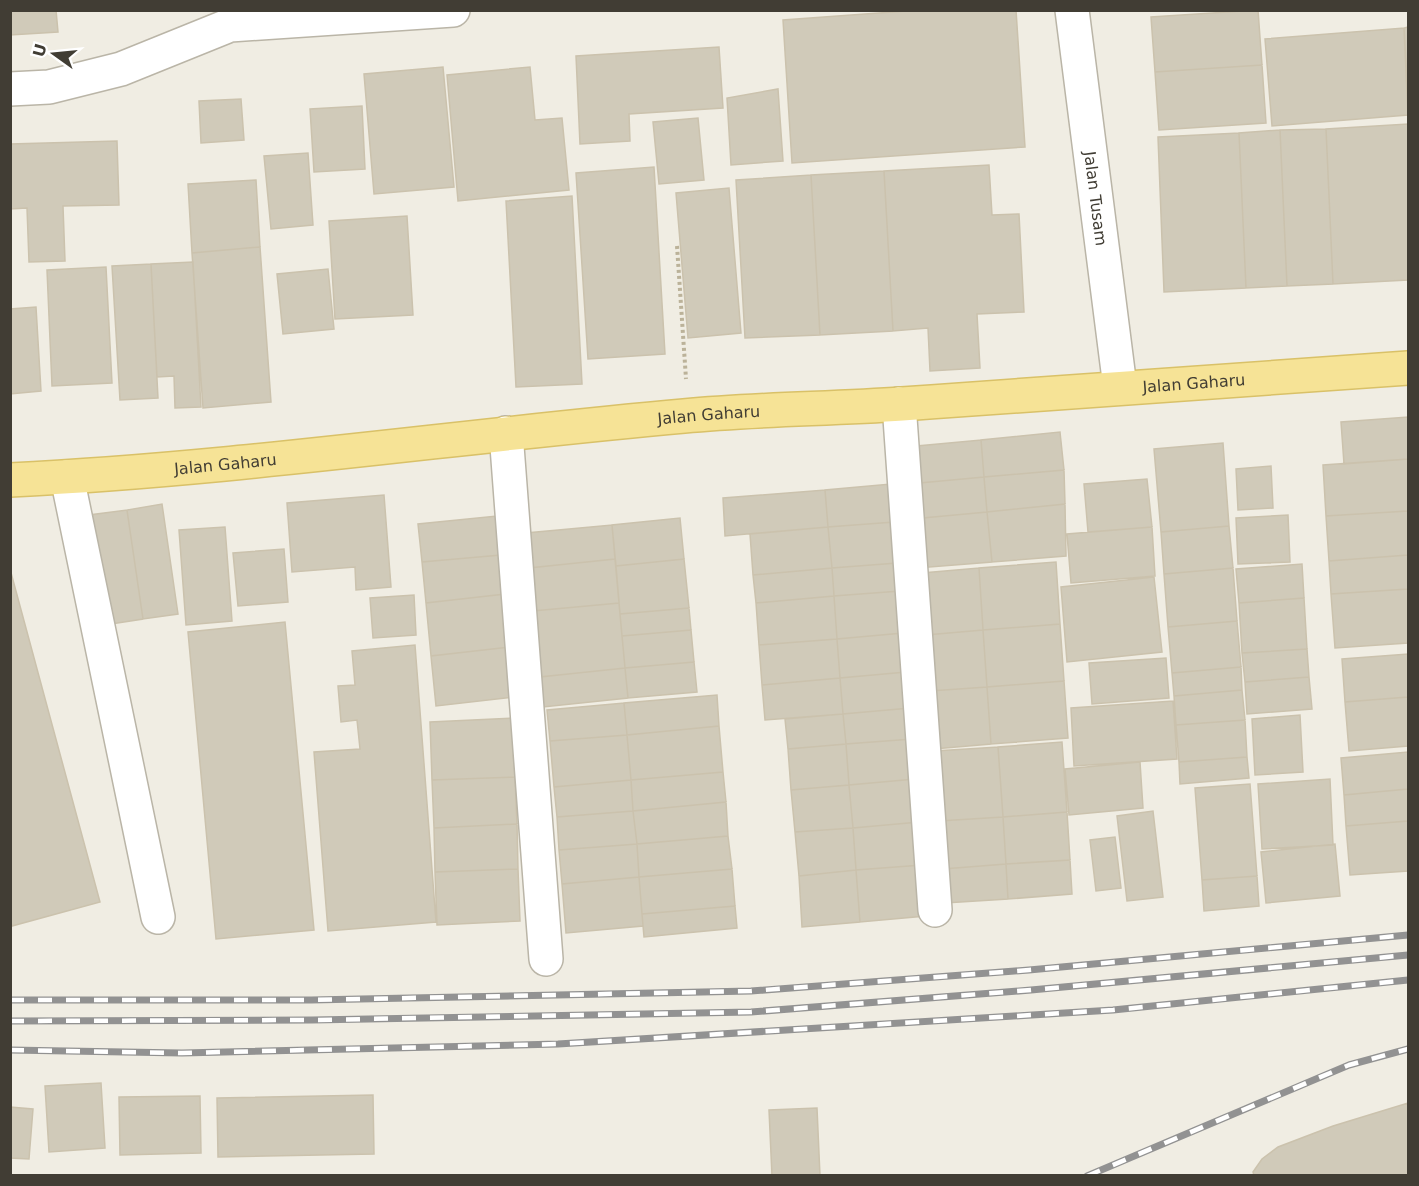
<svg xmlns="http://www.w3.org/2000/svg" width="1419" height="1186" font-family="'DejaVu Sans',sans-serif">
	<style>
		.building { fill: #d0cab9; stroke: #cbc2ad; stroke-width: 1.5 }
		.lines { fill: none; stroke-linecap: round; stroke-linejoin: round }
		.minor-casing { stroke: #bab5a7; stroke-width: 36 }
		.major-casing { stroke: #d9c168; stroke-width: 36 }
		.path { stroke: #bbb299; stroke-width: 4; stroke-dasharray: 3 3; stroke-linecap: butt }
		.minor { stroke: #fff; stroke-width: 33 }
		.major { stroke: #f6e396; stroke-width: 33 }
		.rail-casing { stroke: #929292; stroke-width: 7 }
		.rail { stroke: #fff; stroke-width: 4.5; stroke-dasharray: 14; stroke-linecap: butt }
		.labels { text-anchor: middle; stroke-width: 4.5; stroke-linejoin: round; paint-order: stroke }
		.street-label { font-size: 16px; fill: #413d34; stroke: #fff }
	</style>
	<rect width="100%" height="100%" fill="#f0ede3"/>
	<!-- building -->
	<path class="building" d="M10 10H56L58 32 10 35Z
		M920 10H1016L1025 147 792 163 783 20Z
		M1258 10 1262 65 1155 72 1151 17Z
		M1408 27V95L1404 28Z
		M1404 28 1408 115 1272 126 1265 39Z
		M719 47 723 108 629 114 630 141 580 144 576 56Z
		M1262 65 1266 123 1159 130 1155 72Z
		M443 67 454 187 374 194 364 74Z
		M530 67 535 120 562 118 569 190 458 201 447 75Z
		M778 89 783 161 731 165 727 98Z
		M241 99 244 140 201 143 199 101Z
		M362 106 365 169 314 172 310 109Z
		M698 118 704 180 659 184 653 122Z
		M1408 124V280L1333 284 1326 129Z
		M1326 129 1333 284 1287 286 1280 130Z
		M1280 130 1287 286 1246 288 1239 133Z
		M1239 133 1246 288 1164 292 1158 137Z
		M117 141 119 205 63 206 65 261 29 262 27 208 10 209V144Z
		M308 153 313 225 271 229 264 156Z
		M989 165 992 215 1019 214 1024 312 977 314 980 368 930 371 928 328 893 331 884 171Z
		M654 167 665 354 588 359 576 173Z
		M884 171 893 331 820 335 811 175Z
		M811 175 820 335 745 338 736 180Z
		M256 180 260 247 192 253 188 184Z
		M729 188 741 333 688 338 676 193Z
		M572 196 582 384 516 387 506 201Z
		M407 216 413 315 335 319 329 221Z
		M260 247 271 402 203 408 192 253Z
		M193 262 201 407 175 408 174 376 157 377 151 264Z
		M151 264 158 398 120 400 112 266Z
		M106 267 112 383 52 386 47 270Z
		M328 269 334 329 283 334 277 274Z
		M36 307 41 391 10 394V309Z
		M1408 417V459L1344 464 1341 422Z
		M1060 432 1064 470 984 477 981 440Z
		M981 440 984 477 909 484 906 447Z
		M1223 443 1229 526 1161 532 1154 449Z
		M1408 459V511L1326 516 1323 465Z
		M1271 466 1273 508 1238 510 1236 469Z
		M1064 470 1065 504 987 512 984 477Z
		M984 477 987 512 912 519 909 484Z
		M1147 479 1152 527 1088 532 1084 484Z
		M891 484 894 522 828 527 825 490Z
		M825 490 828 527 725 536 723 498Z
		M384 495 391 587 356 590 355 567 292 572 287 503Z
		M162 504 178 614 143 619 127 510Z
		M1065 504 1066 556 992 562 987 512Z
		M127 510 143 619 105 625 89 515Z
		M1408 511V555L1329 561 1326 516Z
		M987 512 992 562 917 568 912 519Z
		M1288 515 1290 562 1238 564 1236 518Z
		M497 516 501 555 422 562 418 524Z
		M680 518 684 559 616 566 612 525Z
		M894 522 897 563 832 568 828 527Z
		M612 525 615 559 529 568 526 533Z
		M1229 526 1233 568 1164 574 1161 532Z
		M225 527 232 621 186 625 179 530Z
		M828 527 832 568 753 575 750 534Z
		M1152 527 1155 576 1071 583 1067 534Z
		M284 549 288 602 238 606 233 553Z
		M501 555 505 594 426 603 422 562Z
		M1408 555V589L1331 594 1329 561Z
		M615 559 619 603 533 611 529 568Z
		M684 559 689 608 620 614 616 566Z
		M1056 562 1060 624 983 630 979 568Z
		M897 563 900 591 834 596 832 568Z
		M1302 564 1304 598 1239 603 1236 569Z
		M832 568 834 596 756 603 753 575Z
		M979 568 983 630 926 635 922 573Z
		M1233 568 1237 621 1168 627 1164 574Z
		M10 569 100 902 12 926 10 919Z
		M1154 577 1162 652 1067 662 1061 587Z
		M1408 589V643L1335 648 1331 594Z
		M900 591 903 633 837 639 834 596Z
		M505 594 510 647 431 656 426 603Z
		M414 595 416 635 373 638 370 598Z
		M834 596 837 639 759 645 756 603Z
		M1304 598 1307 649 1242 653 1239 603Z
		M619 603 625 668 540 677 533 611Z
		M689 608 691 630 622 636 620 614Z
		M1237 621 1241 667 1172 673 1168 627Z
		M285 622 314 930 216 939 188 632Z
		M1060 624 1064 681 987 687 983 630Z
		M691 630 694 662 625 668 622 636Z
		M983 630 987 687 930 691 926 635Z
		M903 633 906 672 840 678 837 639Z
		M837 639 840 678 762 685 759 645Z
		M415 645 436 922 328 931 314 752 360 749 357 720 341 722 338 686 355 685 352 651Z
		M510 647 515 697 436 706 431 656Z
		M1307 649 1309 677 1245 682 1242 653Z
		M1408 654V697L1345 702 1342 659Z
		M1166 658 1169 698 1092 704 1089 663Z
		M694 662 697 692 628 698 625 668Z
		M1241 667 1242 690 1174 696 1172 673Z
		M625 668 628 698 543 707 540 677Z
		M906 672 910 708 843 714 840 678Z
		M1309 677 1312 709 1247 714 1245 682Z
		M840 678 843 714 765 720 762 685Z
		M1064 681 1068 738 991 744 987 687Z
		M987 687 991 744 934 749 930 691Z
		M1242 690 1245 720 1176 725 1174 696Z
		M717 695 719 726 627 735 624 703Z
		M1408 697V746L1349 751 1345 702Z
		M1173 701 1177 759 1074 766 1071 708Z
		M624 703 627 735 550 741 547 710Z
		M910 708 912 739 846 744 843 714Z
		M843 714 846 744 788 749 785 719Z
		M1300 715 1303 772 1255 775 1252 719Z
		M513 718 515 777 432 780 430 722Z
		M1245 720 1247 757 1179 762 1176 725Z
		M719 726 723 772 631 780 627 735Z
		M627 735 631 780 554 787 550 741Z
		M912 739 915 779 849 785 846 744Z
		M1062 742 1067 812 1003 817 998 747Z
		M846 744 849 785 791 790 788 749Z
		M998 747 1003 817 939 821 935 751Z
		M1408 752V789L1344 795 1341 758Z
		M1247 757 1249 778 1180 784 1179 762Z
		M1140 762 1143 808 1069 815 1065 769Z
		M723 772 726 802 633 811 631 780Z
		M515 777 517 824 434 828 432 780Z
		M915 779 919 822 853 828 849 785Z
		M1330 779 1333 845 1262 849 1258 784Z
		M631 780 633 811 557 817 554 787Z
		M1250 784 1257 876 1202 880 1195 788Z
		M849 785 853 828 795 832 791 790Z
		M1408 789V821L1346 826 1344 795Z
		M726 802 728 836 637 844 633 811Z
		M633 811 637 844 559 850 557 817Z
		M1153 811 1163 897 1127 901 1117 816Z
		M1067 812 1070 860 1006 864 1003 817Z
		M1003 817 1006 864 943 869 939 821Z
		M1408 821V871L1350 875 1346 826Z
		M919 822 922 865 856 870 853 828Z
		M517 824 518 869 435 872 434 828Z
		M853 828 856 870 799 876 795 832Z
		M728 836 732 869 639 877 637 844Z
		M1115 837 1121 888 1096 891 1090 840Z
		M637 844 639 877 562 884 559 850Z
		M1335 844 1340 896 1266 903 1261 852Z
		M1070 860 1072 894 1008 899 1006 864Z
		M1006 864 1008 899 945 903 943 869Z
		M922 865 926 916 860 922 856 870Z
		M518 869 520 921 437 925 435 872Z
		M732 869 735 906 642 914 639 877Z
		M856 870 860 922 802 927 799 876Z
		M1257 876 1259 906 1204 911 1202 880Z
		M639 877 643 926 566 933 562 884Z
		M735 906 737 928 644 937 642 914Z
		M101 1083 105 1148 49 1152 45 1086Z
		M373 1095 374 1154 218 1157 217 1098Z
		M200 1096 201 1153 120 1155 119 1097Z
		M1408 1103V1176H1254L1253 1172 1262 1159 1278 1147 1333 1126Z
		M10 1107 33 1109 29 1159 10 1158Z
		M817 1108 820 1176H772L769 1110Z"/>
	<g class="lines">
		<defs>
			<g id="minor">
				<path id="s1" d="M1072 10 1120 387"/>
				<path d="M10 89 49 87 121 69 230 25 453 10"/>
				<path d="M899 404 935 910"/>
				<path d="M506 433 546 959"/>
				<path d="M67 477 158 917"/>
			</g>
			<g id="major">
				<path id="s2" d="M10 480C236 469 459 436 684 416 757 409 830 409 902 404 1071 392 1240 379 1408 368"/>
			</g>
		</defs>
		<!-- minor casing -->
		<use href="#minor" class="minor-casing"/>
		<!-- major casing -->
		<use href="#major" class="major-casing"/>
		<!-- path -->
		<path class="path" d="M677 246 686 379"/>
		<!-- minor -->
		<use href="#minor" class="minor"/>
		<!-- major -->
		<use href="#major" class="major"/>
		<defs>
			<path id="rail" d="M10 1000H311L751 991 1029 970 1408 935
				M10 1021 312 1020 751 1012 1031 990 1408 955
				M10 1050 182 1053 558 1044 1113 1010 1408 980
				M1087 1176 1349 1065 1408 1049"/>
		</defs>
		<!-- rail casing -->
		<use href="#rail" class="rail-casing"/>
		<!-- rail -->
		<use href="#rail" class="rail"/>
	</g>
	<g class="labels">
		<!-- street labels -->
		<g class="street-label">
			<text dy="6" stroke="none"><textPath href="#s1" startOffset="190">Jalan Tusam</textPath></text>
			<text dy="6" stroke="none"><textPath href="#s2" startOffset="1188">Jalan Gaharu</textPath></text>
			<text dy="6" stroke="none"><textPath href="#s2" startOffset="702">Jalan Gaharu</textPath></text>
			<text dy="6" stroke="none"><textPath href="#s2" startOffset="216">Jalan Gaharu</textPath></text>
		</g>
	</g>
	<!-- border -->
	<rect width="1419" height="1186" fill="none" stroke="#413d34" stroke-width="24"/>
	<!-- north arrow -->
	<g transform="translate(54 54) rotate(285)" stroke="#ffffff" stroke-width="4.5" paint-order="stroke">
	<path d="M0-4.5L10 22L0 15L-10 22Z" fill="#413d34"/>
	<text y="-9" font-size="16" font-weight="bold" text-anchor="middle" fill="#413d34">U</text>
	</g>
</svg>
